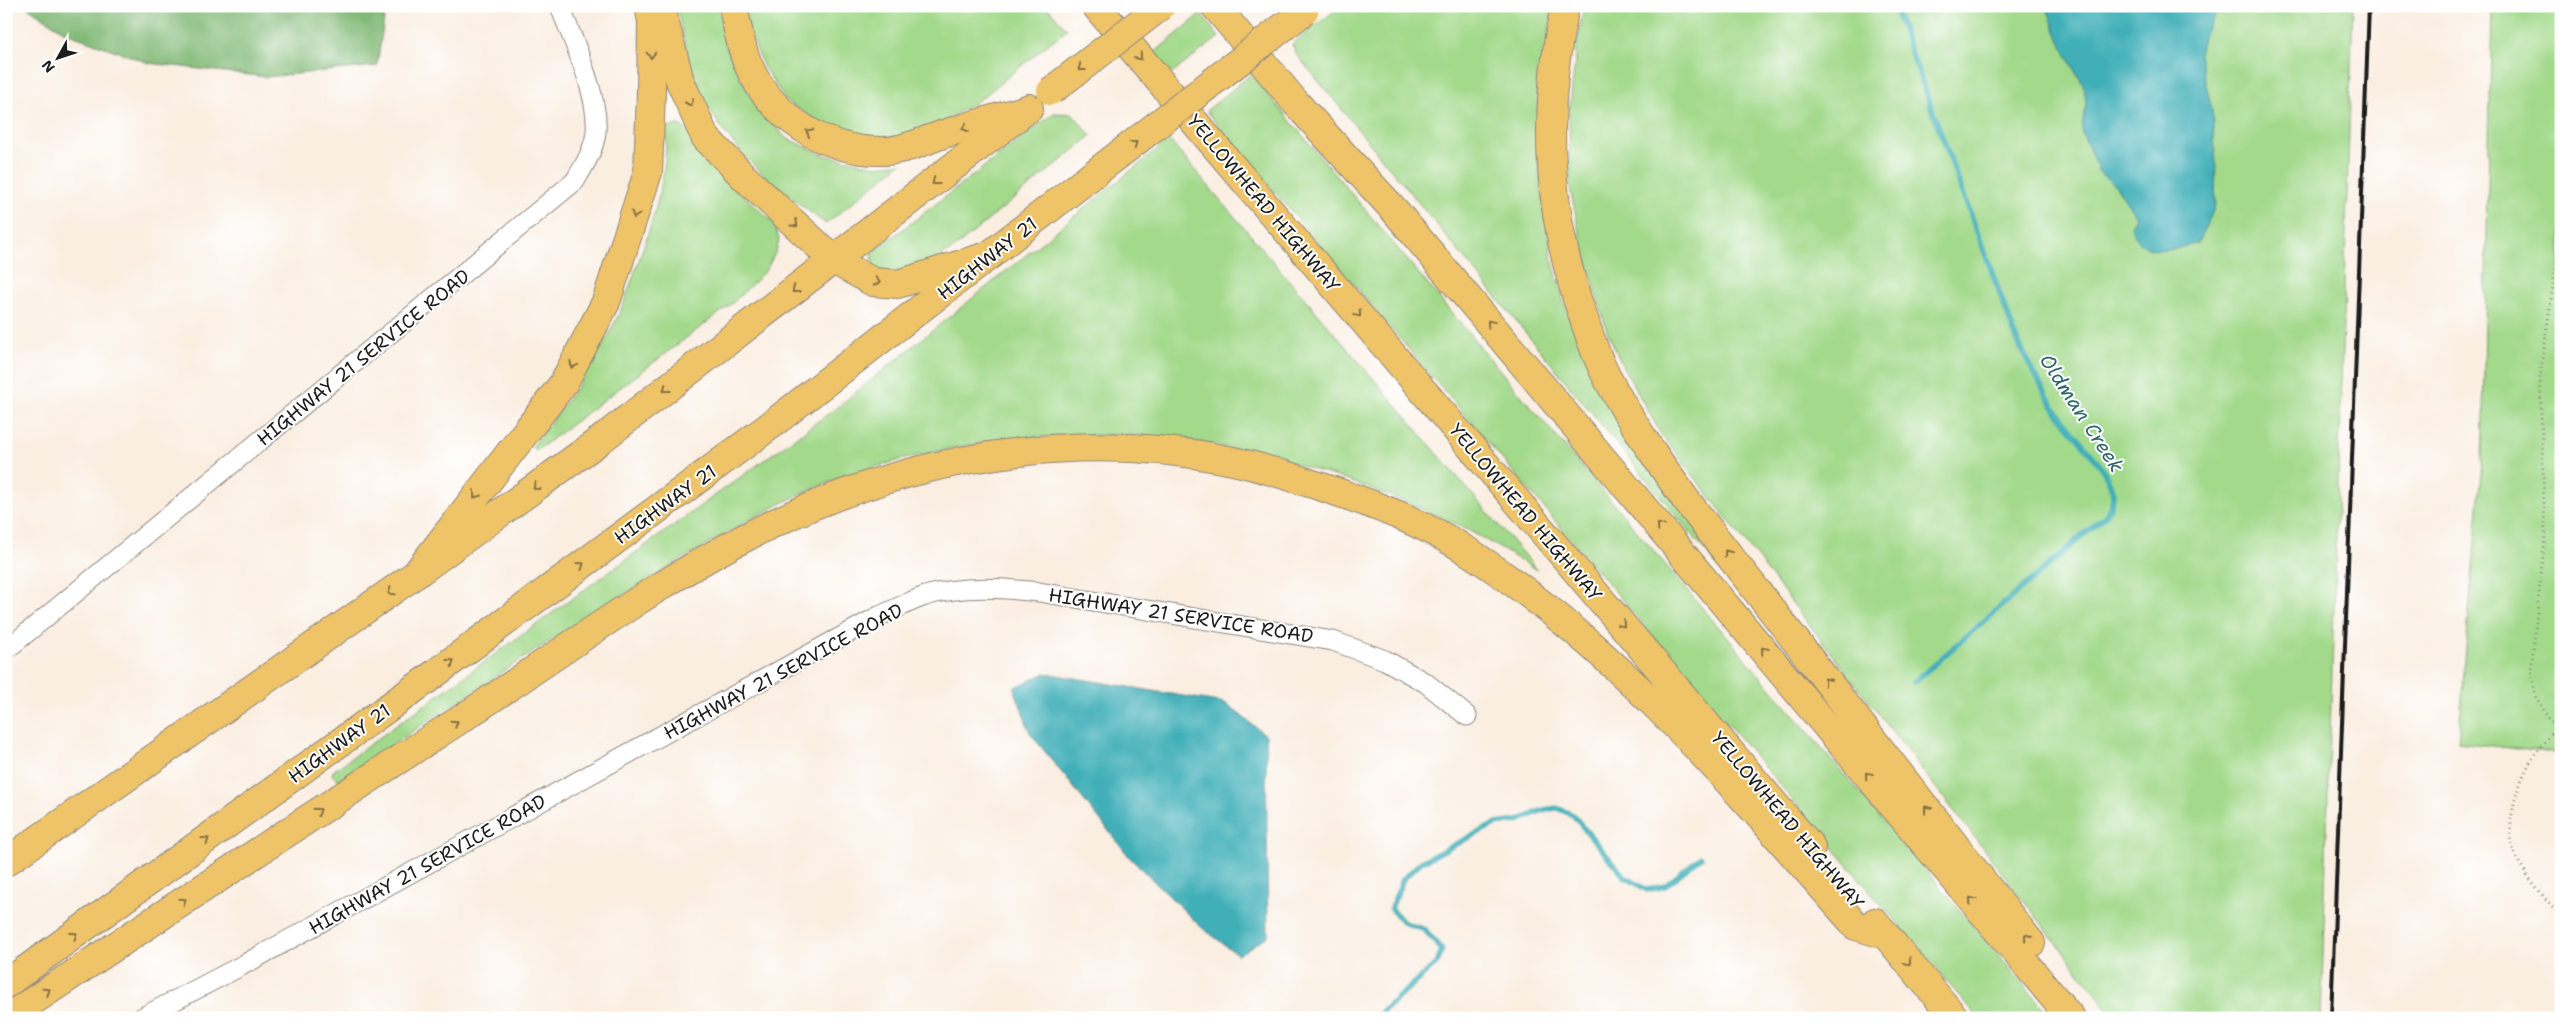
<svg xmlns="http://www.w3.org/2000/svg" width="2567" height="1024" font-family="'Shantell Sans',sans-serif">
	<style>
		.green { fill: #a2d98a; stroke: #5f7a53 }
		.forest { fill: #81b976; stroke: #4e6a49 }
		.water { fill: #3fafb8; stroke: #2e666a }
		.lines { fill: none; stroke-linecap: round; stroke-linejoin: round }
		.stream { stroke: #3fafb8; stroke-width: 5.5 }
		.minor-casing { stroke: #8b857e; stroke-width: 21 }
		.primary-casing { stroke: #8b857e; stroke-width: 30 }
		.motorway-casing { stroke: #8b857e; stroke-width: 30 }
		.path { stroke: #8b857e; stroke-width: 3; stroke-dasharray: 1 4; stroke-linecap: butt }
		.minor { stroke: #fff; stroke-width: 19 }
		.primary { stroke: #efc469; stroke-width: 28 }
		.motorway { stroke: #efc469; stroke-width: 28 }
		.rail { stroke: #1c1c1c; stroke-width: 4 }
		.primary-bridge-casing { stroke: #8b857e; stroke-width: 30; stroke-linecap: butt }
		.primary-bridge { stroke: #efc469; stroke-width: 28 }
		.oneway { stroke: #867042 }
		.labels { text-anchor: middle; stroke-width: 4; stroke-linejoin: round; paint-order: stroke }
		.street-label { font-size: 19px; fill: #1c1c1c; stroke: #fff }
		.water-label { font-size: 20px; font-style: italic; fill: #2e666a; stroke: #fff }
	</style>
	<rect width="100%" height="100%" fill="#fff"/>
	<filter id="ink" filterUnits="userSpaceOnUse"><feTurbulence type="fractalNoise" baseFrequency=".02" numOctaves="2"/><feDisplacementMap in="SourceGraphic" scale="10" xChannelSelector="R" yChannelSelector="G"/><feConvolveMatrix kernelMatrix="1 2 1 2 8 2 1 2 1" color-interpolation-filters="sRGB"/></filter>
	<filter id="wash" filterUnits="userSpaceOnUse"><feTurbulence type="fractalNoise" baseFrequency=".0096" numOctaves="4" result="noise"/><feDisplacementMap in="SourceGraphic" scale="20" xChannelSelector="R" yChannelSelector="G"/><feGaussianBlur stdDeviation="1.12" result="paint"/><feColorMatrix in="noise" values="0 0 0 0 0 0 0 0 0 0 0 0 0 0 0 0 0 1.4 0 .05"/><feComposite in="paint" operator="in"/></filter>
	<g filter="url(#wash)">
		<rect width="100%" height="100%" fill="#faeee1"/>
		<!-- green -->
		<path class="green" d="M676 6H718L727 50 754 103 786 138 824 155 876 166 901 163 826 224C773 184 727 151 699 88 688 63 683 33 676 6Z
			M745 6H1046L1067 29 983 97 938 126 913 135 864 140 839 134 786 101 763 66 746 21Z
			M1341 6H1552L1539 111V171L1552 258 1564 302 1585 355 1737 581 1731 582 1296 54 1292 44Z
			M1584 6H2353L2321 1018H2115L1661 434 1623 367 1607 331 1580 236 1570 188 1569 115 1577 43Z
			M2492 6H2561V757L2553 753 2458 742 2482 460Z
			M1201 14 1219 37 1171 74 1154 53Z
			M1251 74 1508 380 2052 1018H1978L1206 111Z
			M1054 113 1073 114 1091 136 953 249 928 263 886 274 873 267 872 253Z
			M679 125 689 131 708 159 727 180 773 222 779 239 776 251 766 270 734 302 536 451 532 447C564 406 596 362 619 314 627 296 633 276 640 257 655 215 668 173 666 128Z
			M1169 140 1537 570C1507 553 1477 533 1445 519 1353 478 1254 447 1154 436 1136 434 1118 435 1101 435 1004 434 907 452 817 487 764 509 715 540 666 569 555 635 447 709 339 780L332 775 333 771 835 409Z"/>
		<!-- forest -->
		<path class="forest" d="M26 6H386L377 66 266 77 149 63 66 33Z"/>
		<!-- water -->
		<path class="water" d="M2046 6H2219L2220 9 2204 33 2199 55 2212 109 2216 164 2215 207 2198 243C2172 250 2141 261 2131 226L2136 217 2116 186 2099 172 2081 130 2086 103 2084 87 2061 44Z
			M1045 673 1225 703 1266 735 1268 936 1238 955 1201 927 1131 859 1030 733 1014 688Z"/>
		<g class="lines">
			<!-- stream -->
			<path class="stream" d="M1894 6 2017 340C2030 365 2042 391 2059 414 2074 436 2105 464 2112 490 2115 499 2110 508 2106 515L1914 682
				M1375 1018 1437 963 1442 950 1425 930 1403 922 1391 908 1403 879 1421 862 1495 824 1518 821 1543 810 1557 808 1573 815 1624 876 1647 890 1665 886 1701 857"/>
		</g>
	</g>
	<g filter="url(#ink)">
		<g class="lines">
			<defs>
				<path id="minor" d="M6 650 575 181C584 166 594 150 596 132 599 94 573 42 560 6
					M141 1018 241 966 879 616C894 610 910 601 925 596 963 585 1001 588 1039 592L1333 641 1385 660 1426 683 1467 716"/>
				<path id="primary" d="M6 862 416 574 599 441 1029 108
					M6 984 429 678 767 428 1095 173"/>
				<path id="motorway" d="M733 6C737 25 740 44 747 62 770 117 826 153 886 151 906 150 925 140 944 134 972 125 1000 117 1028 109
					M1096 6 1811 847
					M1215 6 1296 103 1396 212 2071 1018
					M1565 6C1542 111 1547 215 1583 316 1590 338 1598 362 1610 383 1632 424 1659 462 1686 500L2031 943
					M661 8 680 81 705 137 746 179 834 260 873 282 898 284 990 255
					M416 574 563 384 606 302 648 172 651 92 652 21 649 6
					M1875 922 1955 1018
					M7 1018C159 917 311 816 464 717 563 652 663 577 770 525 910 457 1074 429 1228 460 1260 466 1291 477 1322 487 1374 504 1427 524 1472 554 1622 651 1739 793 1856 926L1886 935"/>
			</defs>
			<!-- minor casing -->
			<use href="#minor" class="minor-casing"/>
			<!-- primary casing -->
			<use href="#primary" class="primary-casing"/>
			<!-- motorway casing -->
			<use href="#motorway" class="motorway-casing"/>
			<!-- path -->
			<path class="path" d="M2561 229 2540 377 2545 536 2531 670 2536 697 2551 722 2561 729
				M2557 726C2547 739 2535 752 2528 766 2515 791 2503 832 2517 859 2529 880 2546 899 2561 917"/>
			<!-- minor -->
			<use href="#minor" class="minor"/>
			<!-- primary -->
			<use href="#primary" class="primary"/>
			<!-- motorway -->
			<use href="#motorway" class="motorway"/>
			<!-- rail -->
			<path class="rail" d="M2331 1018 2369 6"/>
			<defs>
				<path id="primary-bridge" d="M1051 91 1161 6
					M1095 173 1304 11"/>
			</defs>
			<!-- primary-bridge casing -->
			<use href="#primary-bridge" class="primary-bridge-casing"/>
			<!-- primary-bridge -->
			<use href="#primary-bridge" class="primary-bridge"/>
		</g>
		<!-- one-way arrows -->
		<defs><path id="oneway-chevron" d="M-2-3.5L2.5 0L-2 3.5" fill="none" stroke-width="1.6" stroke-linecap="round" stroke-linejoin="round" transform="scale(1.25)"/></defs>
		<g class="oneway">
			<use href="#oneway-chevron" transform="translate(651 55) rotate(90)"/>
			<use href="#oneway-chevron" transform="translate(1139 57) rotate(50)"/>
			<use href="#oneway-chevron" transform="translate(1081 68) rotate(142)"/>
			<use href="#oneway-chevron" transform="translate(690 103) rotate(66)"/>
			<use href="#oneway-chevron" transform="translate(965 128) rotate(164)"/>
			<use href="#oneway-chevron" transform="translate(809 132) rotate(-151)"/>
			<use href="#oneway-chevron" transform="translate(1134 144) rotate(-38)"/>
			<use href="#oneway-chevron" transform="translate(935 182) rotate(142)"/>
			<use href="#oneway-chevron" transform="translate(635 215) rotate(106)"/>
			<use href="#oneway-chevron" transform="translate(795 224) rotate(43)"/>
			<use href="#oneway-chevron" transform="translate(877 282) rotate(13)"/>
			<use href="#oneway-chevron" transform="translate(795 290) rotate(142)"/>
			<use href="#oneway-chevron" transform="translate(1358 314) rotate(50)"/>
			<use href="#oneway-chevron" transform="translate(1490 323) rotate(-130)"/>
			<use href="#oneway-chevron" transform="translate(573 365) rotate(118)"/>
			<use href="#oneway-chevron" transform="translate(666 389) rotate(142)"/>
			<use href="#oneway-chevron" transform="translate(536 487) rotate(144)"/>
			<use href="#oneway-chevron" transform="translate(476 495) rotate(127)"/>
			<use href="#oneway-chevron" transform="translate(1660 526) rotate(-130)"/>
			<use href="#oneway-chevron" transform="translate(1727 553) rotate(-128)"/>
			<use href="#oneway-chevron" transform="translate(581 565) rotate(-36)"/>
			<use href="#oneway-chevron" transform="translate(391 592) rotate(145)"/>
			<use href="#oneway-chevron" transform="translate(1622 624) rotate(50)"/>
			<use href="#oneway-chevron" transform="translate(1764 650) rotate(-130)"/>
			<use href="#oneway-chevron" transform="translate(451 662) rotate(-36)"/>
			<use href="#oneway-chevron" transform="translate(1827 681) rotate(-128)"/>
			<use href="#oneway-chevron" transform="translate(455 723) rotate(-33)"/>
			<use href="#oneway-chevron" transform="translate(1868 775) rotate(-130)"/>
			<use href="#oneway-chevron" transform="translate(1927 809) rotate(-128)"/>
			<use href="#oneway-chevron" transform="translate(318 811) rotate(-34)"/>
			<use href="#oneway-chevron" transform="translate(206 840) rotate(-36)"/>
			<use href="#oneway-chevron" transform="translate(1972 900) rotate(-130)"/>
			<use href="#oneway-chevron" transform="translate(183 901) rotate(-34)"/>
			<use href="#oneway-chevron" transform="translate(74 935) rotate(-36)"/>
			<use href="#oneway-chevron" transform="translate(2027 937) rotate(-128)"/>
			<use href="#oneway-chevron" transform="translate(1908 962) rotate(50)"/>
			<use href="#oneway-chevron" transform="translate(47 991) rotate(-34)"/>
		</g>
	</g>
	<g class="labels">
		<!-- street labels -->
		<g class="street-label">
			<text transform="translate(1264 203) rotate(50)" y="7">YELLOWHEAD HIGHWAY</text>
			<text transform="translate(987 258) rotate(-38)" y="7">HIGHWAY 21</text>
			<text transform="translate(363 357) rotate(-39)" y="7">HIGHWAY 21 SERVICE ROAD</text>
			<text transform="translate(665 504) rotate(-36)" y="7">HIGHWAY 21</text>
			<text transform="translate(1526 512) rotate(50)" y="7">YELLOWHEAD HIGHWAY</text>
			<text transform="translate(1181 615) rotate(9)" y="7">HIGHWAY 21 SERVICE ROAD</text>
			<text transform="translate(783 671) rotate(-28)" y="7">HIGHWAY 21 SERVICE ROAD</text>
			<text transform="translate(339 743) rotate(-36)" y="7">HIGHWAY 21</text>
			<text transform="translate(1788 820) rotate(50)" y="7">YELLOWHEAD HIGHWAY</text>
			<text transform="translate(427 864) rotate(-29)" y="7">HIGHWAY 21 SERVICE ROAD</text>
		</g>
		<!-- water labels -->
		<g class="water-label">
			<text transform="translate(2082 413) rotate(57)" y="7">Oldman Creek</text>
		</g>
	</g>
	<!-- margin -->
	<rect width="2567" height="1024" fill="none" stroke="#fff" stroke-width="25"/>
	<!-- north arrow -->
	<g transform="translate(58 58) rotate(230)" stroke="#ffffff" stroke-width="4" paint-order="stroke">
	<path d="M0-4L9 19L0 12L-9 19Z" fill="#1c1c1c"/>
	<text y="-8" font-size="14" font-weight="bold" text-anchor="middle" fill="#1c1c1c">N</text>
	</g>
</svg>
